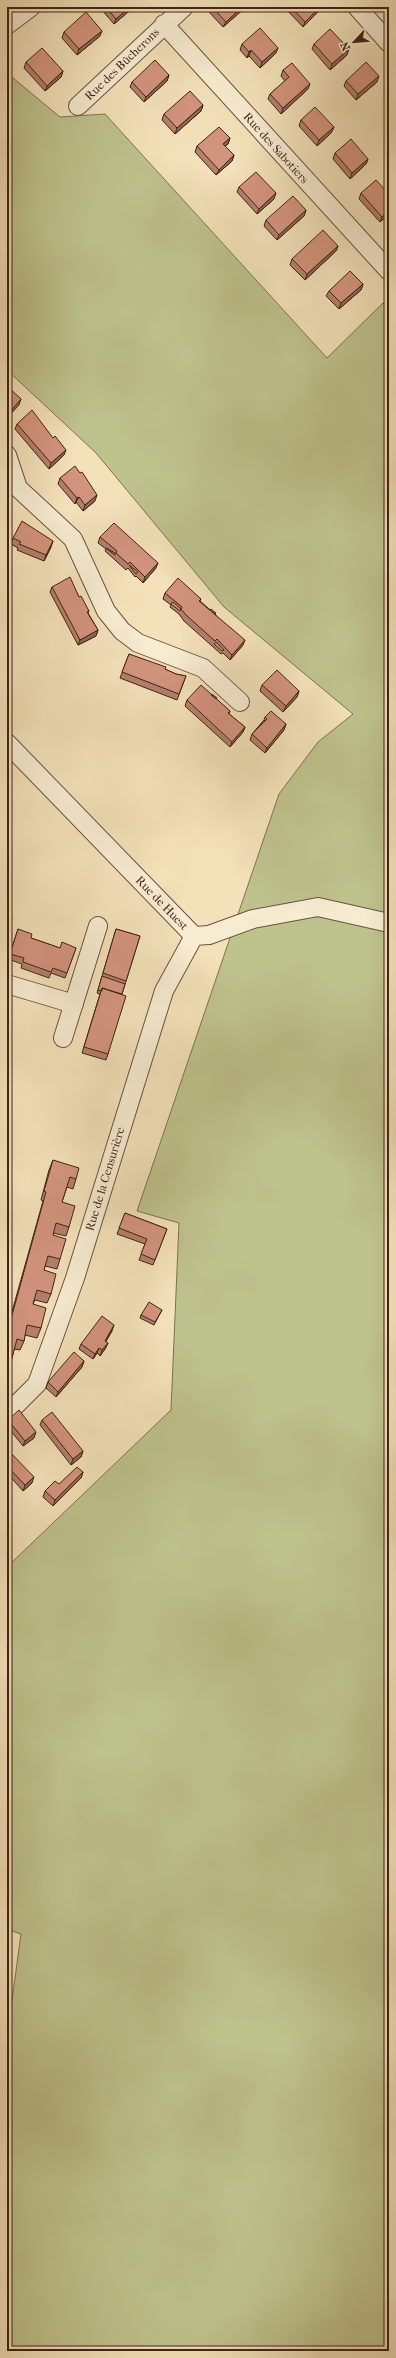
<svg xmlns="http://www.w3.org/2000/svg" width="396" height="2358" font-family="'IM FELL French Canon',serif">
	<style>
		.green { fill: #bec28d; stroke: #7e7252 }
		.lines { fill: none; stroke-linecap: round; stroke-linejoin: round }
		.minor-casing { stroke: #6c523f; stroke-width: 20 }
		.minor { stroke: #f7ecd2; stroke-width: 18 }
		.wall { fill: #b57f6c; stroke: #3f2316 }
		.shaded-wall { fill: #946858; stroke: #3f2316 }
		.building { fill: #d3947d; stroke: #3f2316 }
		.labels { text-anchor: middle; stroke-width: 4; stroke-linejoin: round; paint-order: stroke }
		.street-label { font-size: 12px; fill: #3f2316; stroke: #f7ecd2 }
	</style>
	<rect width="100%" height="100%" fill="#f3e1b9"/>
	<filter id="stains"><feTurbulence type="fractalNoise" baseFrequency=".005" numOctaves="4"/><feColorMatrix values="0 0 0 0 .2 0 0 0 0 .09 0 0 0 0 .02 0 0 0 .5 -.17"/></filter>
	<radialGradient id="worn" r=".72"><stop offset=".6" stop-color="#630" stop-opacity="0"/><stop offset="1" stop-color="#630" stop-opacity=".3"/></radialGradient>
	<!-- green -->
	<path class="green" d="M7 73 60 117 105 114 327 358 383 303 389 308V2351H7V2037L21 1934 7 1929V1567L171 1410 179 1223 137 1211 279 794 318 742 353 714 224 607 96 453 7 370Z"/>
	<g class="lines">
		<defs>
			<path id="minor" d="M357 7 389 43
				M164 24 389 271
				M7 25 31 7
				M78 106 184 7
				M7 455 18 488 73 539 106 611 122 631 138 643 203 668 240 702
				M7 743 194 936 209 935 253 919 318 907 389 923
				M10 985 74 1004
				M63 1038 98 926
				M7 1414 37 1384 75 1278 164 991 194 936"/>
		</defs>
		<!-- minor casing -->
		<use href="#minor" class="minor-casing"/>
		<!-- minor -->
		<use href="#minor" class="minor"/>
	</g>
	<!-- wall -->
	<path class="wall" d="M102 7H134L114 24 101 9Z
		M211 7H246L223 27 209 12Z
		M288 7H318L319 8 317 13 303 27 287 10Z
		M64 32 100 36 77 55 62 38Z
		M242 44 276 53 260 68 249 56 247 58 240 50Z
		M314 44 347 55 330 70 312 49Z
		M26 62 63 71 61 77 45 91 24 68Z
		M283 70 308 89 281 114 268 99 270 94 285 81 281 76Z
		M169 75 167 81 144 102 130 87 132 82Z
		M346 81 377 82 356 100 344 86Z
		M203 105 201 111 175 134 162 120 164 114Z
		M301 120 334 127 331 133 317 146 299 126Z
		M230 138 228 144 225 146 234 155 232 161 216 175 195 152 197 146Z
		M335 153 368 159 366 164 350 179 333 159Z
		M239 187 274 199 257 214 237 192Z
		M361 193 389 194V214L380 222 359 199Z
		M306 210 304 216 277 240 264 226 266 220Z
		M338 246 336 251 305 280 290 265 292 259Z
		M363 284 361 290 339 309 326 296 329 291Z
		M17 424 53 438 64 455 49 469 15 429Z
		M60 478 95 501 83 511 76 502 75 504 58 484Z
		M100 537 156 568 143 583 136 576 135 577 128 568 126 570 105 551 106 549 98 543Z
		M13 538 51 547 44 561 17 550 18 548 11 544Z
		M52 587 76 591 79 597 89 611 88 613 98 630 96 636 78 645 50 592Z
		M165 593 201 599 200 601 215 614 243 645 230 660 223 653 221 654 184 621 179 614 170 607 171 605 163 599Z
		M129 654 176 674 186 676 177 700 120 678Z
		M262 685 299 691 297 697 283 712 260 691Z
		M187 700H217L230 711 229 714 245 727 243 732 230 747 185 706Z
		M265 717 286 724 284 730 265 753 250 740 252 734 264 720Z
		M18 929 31 938 60 948H76L65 978 51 973 49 978 21 968 22 964 8 959Z
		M116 929 140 936 122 994 108 1054 106 1060 82 1053 100 994 97 993Z
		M53 1160 76 1179 73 1189 67 1187 62 1202 69 1227 66 1236 53 1233V1235L60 1259 57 1269 45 1266 44 1270 51 1294 47 1303 35 1300 33 1304 41 1328 37 1338 25 1335 24 1341 20 1350 14 1349 12 1358 8 1368 7 1369V1326H8L43 1201 41 1200 49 1170Z
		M125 1213 167 1229 153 1265 139 1260 145 1244 117 1234Z
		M162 1310 154 1325 140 1318 141 1315Z
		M112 1331 105 1342 108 1343 105 1349 100 1356 97 1353 93 1359 79 1349 81 1344Z
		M84 1361 82 1367 56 1397 46 1388 48 1382Z
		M8 1420 34 1438 23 1446 7 1426V1423Z
		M42 1420 83 1451 81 1457 71 1465 40 1425Z
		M7 1449 32 1483 23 1491 7 1473Z
		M83 1472 81 1478 53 1506 43 1497 45 1491Z"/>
	<!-- shaded-wall -->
	<path class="shaded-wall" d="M130 7H134L114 24 116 19Z
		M242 7H246L223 27 226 22Z
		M319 8 317 13 303 27 305 22Z
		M102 31 100 36 77 55 79 49Z
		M278 48 276 53 260 68 262 62Z
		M349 49 347 55 330 70 332 64Z
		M251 50 249 56 247 58 249 52Z
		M63 71 61 77 45 91 47 86Z
		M169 75 167 81 144 102 146 97Z
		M379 76 377 82 356 100 358 94Z
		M310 84 308 89 281 114 283 108Z
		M203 105 201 111 175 134 177 128Z
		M334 127 331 133 317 146 319 140Z
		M230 138 228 144 221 149 223 144Z
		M234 155 232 161 216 175 219 170Z
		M368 159 366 164 350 179 352 173Z
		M276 193 274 199 257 214 259 209Z
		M306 210 304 216 277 240 279 235Z
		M389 210V214L380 222 382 217Z
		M338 246 336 251 305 280 307 274Z
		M363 284 361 290 339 309 341 303Z
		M21 399 19 405 7 418 8 414Z
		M66 450 64 455 49 469 51 463Z
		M97 495 95 501 83 511 85 505Z
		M79 497 76 502 75 504 77 498Z
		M53 541 51 547 44 561 46 555Z
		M158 563 156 568 143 583 145 577Z
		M98 630 96 636 78 645 80 640Z
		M245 640 243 645 230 660 232 655Z
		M299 691 297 697 283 712 286 706Z
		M286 724 284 730 265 753 267 748Z
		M245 727 243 732 230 747 232 742Z
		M12 917 10 922 7 925V921Z
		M114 1325 112 1331 103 1347 105 1341Z
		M108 1343 105 1349 100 1356 102 1350Z
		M99 1348 97 1353 93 1359 95 1354Z
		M12 1358 8 1368 7 1369V1362Z
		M84 1361 82 1367 56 1397 58 1392Z
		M11 1377 8 1387H7V1381Z
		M36 1432 34 1438 23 1446 25 1441Z
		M83 1451 81 1457 71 1465 73 1459Z
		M83 1472 81 1478 53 1506 55 1500Z
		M34 1477 32 1483 23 1491 25 1485Z"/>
	<!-- building -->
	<path class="building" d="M106 7H130L116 19Z
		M212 7H242L226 22Z
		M291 7H318L319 8 305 22Z
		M86 12 102 31 79 49 64 32Z
		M260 28 278 48 262 62 251 50 249 52 242 44Z
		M330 29 349 49 332 64 314 44Z
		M42 48 63 71 47 86 26 62Z
		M155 60 169 75 146 97 132 82Z
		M366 62 379 76 358 94 346 81Z
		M292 63 310 84 283 108 270 94 289 77 283 70Z
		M190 91 203 105 177 128 164 114Z
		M315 107 334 127 319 140 301 120Z
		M219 127 230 138 223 144 234 155 219 170 197 146Z
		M351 139 368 159 352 173 335 153Z
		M256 172 276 193 259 209 239 187Z
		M376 180 389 194V210L382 217 361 193Z
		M293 196 306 210 279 235 266 220Z
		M323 230 338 246 307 274 292 259Z
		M350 271 363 284 341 303 329 291Z
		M8 387 21 399 8 414H7V388Z
		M32 410 53 438 55 436 66 450 51 463 17 424Z
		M75 466 80 473 82 472 97 495 85 505 79 497 77 498 60 478Z
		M7 514 9 516 7 520Z
		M22 521 53 541 46 555 19 544 21 542 13 538Z
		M114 523 158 563 145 577 130 562 128 564 116 553 117 551 100 537Z
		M106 548 115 553V555Z
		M129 565 138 572 136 574Z
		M70 577 79 597 81 596 89 611 87 612 98 630 80 640 52 587Z
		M178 578 201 599 199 601 245 640 232 655 217 639 215 641 186 615 181 609 182 607 165 593Z
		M173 602 181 609 180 611 171 604Z
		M211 609 216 613 215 614 210 610Z
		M216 642 224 650 222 651 214 644Z
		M129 654 166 667 165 669 176 674 186 676 179 694 122 672Z
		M277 670 299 691 286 706 262 685Z
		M201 685 230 711 228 713 245 727 232 742 187 700Z
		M212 694 217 698 216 699 211 695Z
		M271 711 286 724 267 748 252 734 267 719 265 717Z
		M264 720 265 721 257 729Z
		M7 912 12 917 7 921Z
		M18 929 32 934 31 938 60 948 62 942 76 948 67 973 53 968 51 972 23 962 24 958 10 954Z
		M116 929 140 936 126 981 103 973Z
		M102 976 125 984 122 994 102 988V991L98 990Z
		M102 988 126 996 108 1054 84 1047Z
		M53 1160 79 1168 76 1179 70 1177 62 1202 75 1206 69 1227 56 1223 53 1235 66 1239 60 1259 48 1256 44 1270 56 1274 51 1294 37 1290 33 1304 46 1308 41 1328 27 1325 24 1341 17 1339 12 1358 7 1362V1326H9L46 1192 44 1191Z
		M125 1213 167 1229 155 1260 141 1254 147 1239 119 1228Z
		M149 1302 162 1310 155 1322 141 1315Z
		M102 1316 114 1325 105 1341 108 1343 102 1350 99 1348 95 1354 81 1344Z
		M74 1352 84 1361 58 1392 48 1382Z
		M7 1373 11 1377 7 1381Z
		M19 1410 36 1432 25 1441 8 1420Z
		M52 1412 83 1451 73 1459 42 1420Z
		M7 1449 34 1477 25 1485 7 1466Z
		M77 1467 83 1472 55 1500 45 1491 55 1481 59 1484Z"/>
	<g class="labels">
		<!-- street labels -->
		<g class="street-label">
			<text transform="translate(122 64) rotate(-44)" y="4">Rue des Bûcherons</text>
			<text transform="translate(276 148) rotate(48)" y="4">Rue des Sabotiers</text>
			<text transform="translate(162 903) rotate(46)" y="4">Rue de Huest</text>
			<text transform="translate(105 1179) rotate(-73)" y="4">Rue de la Censurière</text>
		</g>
	</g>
	<!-- margin -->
	<rect width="396" height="2358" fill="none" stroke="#f3e1b9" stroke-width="24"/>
	<rect x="8" y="8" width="380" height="2342" fill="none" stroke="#3f2316" stroke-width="2"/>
	<rect x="12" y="12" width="372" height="2334" fill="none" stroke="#3f2316"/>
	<!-- north arrow -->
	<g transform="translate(354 42) rotate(244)" stroke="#f7ecd2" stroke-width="3" paint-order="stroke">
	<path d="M0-3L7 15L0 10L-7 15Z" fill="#3f2316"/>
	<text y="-6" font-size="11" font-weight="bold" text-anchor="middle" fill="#3f2316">N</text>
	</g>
	<rect width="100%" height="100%" filter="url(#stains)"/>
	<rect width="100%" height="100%" fill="url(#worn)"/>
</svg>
